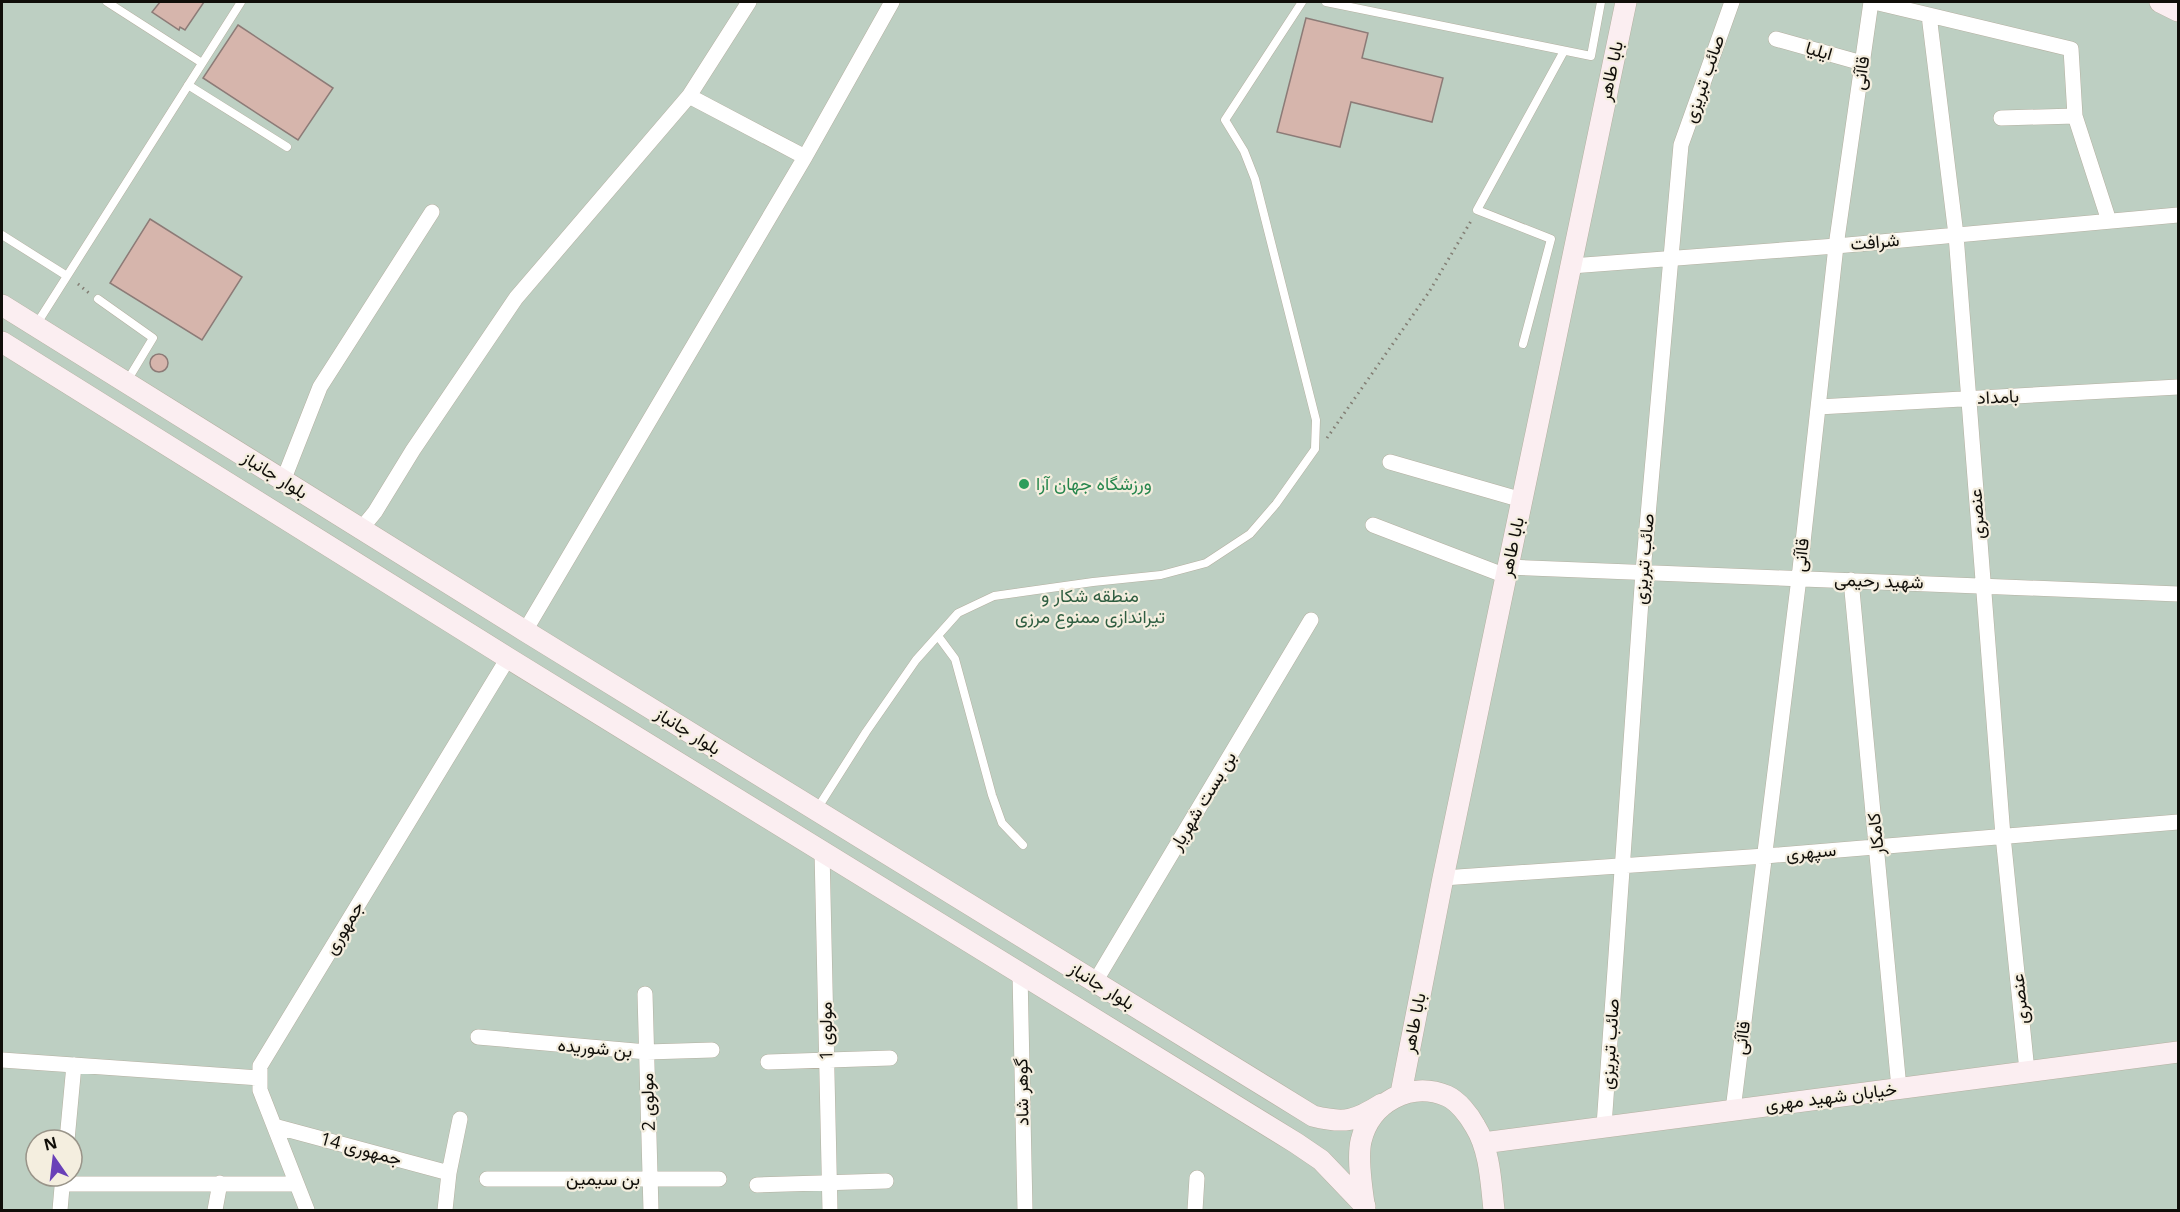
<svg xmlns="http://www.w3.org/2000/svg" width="2180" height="1212" font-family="'Open Sans',Vazirmatn,sans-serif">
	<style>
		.green { fill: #bdcfc2; fill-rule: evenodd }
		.building { fill: #d6b5ac; stroke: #8c7b77; stroke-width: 1.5 }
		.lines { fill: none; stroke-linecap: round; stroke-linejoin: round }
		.service-casing { stroke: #b5b0a1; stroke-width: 9 }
		.minor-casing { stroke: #b5b0a1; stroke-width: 16 }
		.secondary-casing { stroke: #b5b0a1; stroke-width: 22 }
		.path { stroke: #827d73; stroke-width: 3; stroke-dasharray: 1.5 4.5; stroke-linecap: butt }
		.service { stroke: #fff; stroke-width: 8 }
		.minor { stroke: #fff; stroke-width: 15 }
		.secondary { stroke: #fbeef1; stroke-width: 21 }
		.leisure-dot { fill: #2e9e5b; stroke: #f4eedf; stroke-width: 2 }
		.labels { text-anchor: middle; stroke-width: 4.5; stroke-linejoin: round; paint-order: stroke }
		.street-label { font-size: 18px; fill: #100e09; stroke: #f4eedf }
		.leisure-label { font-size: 18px; fill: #27864d; stroke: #f4eedf; text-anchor: start }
		.park-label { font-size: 18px; fill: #2f5e41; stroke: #f4eedf }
	</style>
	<rect width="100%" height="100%" fill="#e7e1d2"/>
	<!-- green -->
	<path class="green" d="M2 2H2178V1210H2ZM36 1140H72V1176H36Z"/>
	<!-- building -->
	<path class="building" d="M160 2H204L185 30 180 27 179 30 152 12Z
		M1306 18 1368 33 1362 58 1443 78 1432 122 1351 102 1340 147 1277 132Z
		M238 25 333 88 298 140 203 78Z
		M150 219 242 277 202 340 110 283Z
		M150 363a9 9 0 1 1 18 0a9 9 0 1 1-18 0Z"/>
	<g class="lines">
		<defs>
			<path id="service" d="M107 2 202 63
				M1326 2 1591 56 1601 2
				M188 85 287 147
				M2 235 67 276
				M98 299 153 338 127 381
				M36 325 241 2
				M1523 344 1551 239 1477 210 1564 51
				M938 636 955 659 992 795 1002 823 1023 845
				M817 809 866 732 916 660 958 613 994 596 1093 582 1161 575 1206 563 1250 534 1276 504 1315 449 1316 420 1255 179 1244 151 1225 120 1302 2"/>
			<path id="minor" d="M749 2 689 96 805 157
				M1874 2 1929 15 1956 235 2003 836 2027 1071
				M1929 15 2071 49 2075 116 2109 221
				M1776 39 1862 63
				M2001 118 2075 116
				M1571 266 1836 246 2178 215
				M1818 407 2178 387
				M1390 462 1522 500
				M283 481 320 387 432 212
				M1373 525 1506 576
				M361 529 375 512 413 450 516 298 689 96
				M1508 567 2178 594
				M1851 580 1899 1088
				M525 631 805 157 892 2
				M822 851 830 1210
				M1443 878 1765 856 2178 822
				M1020 973 1025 1210
				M1095 982 1311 620
				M645 994 651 1210
				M478 1037 647 1052 712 1050
				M2 1060 260 1078
				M768 1062 890 1058
				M1733 1110 1799 578 1836 246 1871 2
				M274 1126 449 1173
				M1604 1126 1643 572 1681 145 1732 2
				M67 1140 74 1065
				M487 1179H719
				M62 1184H296
				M757 1185 886 1181
				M60 1210 63 1176
				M215 1210 220 1183
				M307 1210 260 1090V1066L508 658
				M445 1210 449 1173 460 1119
				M1195 1210 1197 1178"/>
			<path id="secondary" d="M2160 2 2178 11
				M2 305 525 631 1313 1116C1345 1124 1355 1121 1382 1104
				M2 342 508 658 1296 1143 1321 1160 1365 1206
				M1401 1093 1443 878 1626 2
				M1483 1143 2178 1052
				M1365 1210C1362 1191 1357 1159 1361 1141 1370 1103 1410 1080 1447 1096 1458 1101 1469 1115 1475 1126 1490 1150 1491 1183 1494 1210"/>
		</defs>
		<!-- service casing -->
		<use href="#service" class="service-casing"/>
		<!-- minor casing -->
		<use href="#minor" class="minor-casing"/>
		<!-- secondary casing -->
		<use href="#secondary" class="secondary-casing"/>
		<!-- path -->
		<path class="path" d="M78 284 89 293
			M1327 438 1429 292 1471 221"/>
		<!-- service -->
		<use href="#service" class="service"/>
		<!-- minor -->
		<use href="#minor" class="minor"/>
		<!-- secondary -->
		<use href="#secondary" class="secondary"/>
	</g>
	<!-- markers -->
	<circle class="leisure-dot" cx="1024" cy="484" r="6"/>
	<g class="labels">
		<!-- street labels -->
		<g class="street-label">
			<text transform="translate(1819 51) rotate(16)" y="6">ایلیا</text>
			<text transform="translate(1611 71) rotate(-78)" y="6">بابا طاهر</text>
			<text transform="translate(1861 73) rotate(-82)" y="6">قاآنی</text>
			<text transform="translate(1704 79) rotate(-71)" y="6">صائب تبریزی</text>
			<text transform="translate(1875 242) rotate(-5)" y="6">شرافت</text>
			<text transform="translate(1998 397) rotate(-3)" y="6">بامداد</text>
			<text transform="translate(275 475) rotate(32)" y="6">بلوار جانباز</text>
			<text transform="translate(1977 514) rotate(-94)" y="6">عنصری</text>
			<text transform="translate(1512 547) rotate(-78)" y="6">بابا طاهر</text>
			<text transform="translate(1801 555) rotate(-84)" y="6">قاآنی</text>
			<text transform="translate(1644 559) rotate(-85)" y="6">صائب تبریزی</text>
			<text transform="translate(1879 581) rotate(2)" y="6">شهید رحیمی</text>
			<text transform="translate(688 731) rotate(32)" y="6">بلوار جانباز</text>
			<text transform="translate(1203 801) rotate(-59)" y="6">بن بست شهریار</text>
			<text transform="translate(1876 834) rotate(-96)" y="6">کامکار</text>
			<text transform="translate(1811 852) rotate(-5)" y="6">سپهری</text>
			<text transform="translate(344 928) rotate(-59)" y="6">جمهوری</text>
			<text transform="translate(1102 986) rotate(32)" y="6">بلوار جانباز</text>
			<text transform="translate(2020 999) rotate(-96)" y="6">عنصری</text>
			<text transform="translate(1414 1023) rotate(-79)" y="6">بابا طاهر</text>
			<text transform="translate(826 1031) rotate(-91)" y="6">مولوی 1</text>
			<text transform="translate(1742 1038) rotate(-83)" y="6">قاآنی</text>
			<text transform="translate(1610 1044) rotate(-86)" y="6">صائب تبریزی</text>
			<text transform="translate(595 1048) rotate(5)" y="6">بن شوریده</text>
			<text transform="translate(1022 1092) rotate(-91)" y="6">گوهر شاد</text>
			<text transform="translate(1831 1097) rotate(-7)" y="6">خیابان شهید مهری</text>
			<text transform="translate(648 1102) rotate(-92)" y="6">مولوی 2</text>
			<text transform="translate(361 1149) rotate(15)" y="6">جمهوری 14</text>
			<text x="603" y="1185">بن سیمین</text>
		</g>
		<!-- leisure labels -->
		<g class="leisure-label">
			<text x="1036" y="490">ورزشگاه جهان آرا</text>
		</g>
		<!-- park labels -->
		<g class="park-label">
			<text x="1090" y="602">منطقه شکار و<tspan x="1090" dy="21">تیراندازی ممنوع مرزی</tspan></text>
		</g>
	</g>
	<!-- border -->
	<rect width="2180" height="1212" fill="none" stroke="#100e09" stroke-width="6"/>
	<!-- north arrow -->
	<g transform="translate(54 1158) rotate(346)"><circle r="28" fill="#f4eedf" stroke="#999489" stroke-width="1.5"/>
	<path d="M0-4.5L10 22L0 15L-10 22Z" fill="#6940b8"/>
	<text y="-9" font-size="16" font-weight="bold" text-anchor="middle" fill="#100e09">N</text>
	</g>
</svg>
